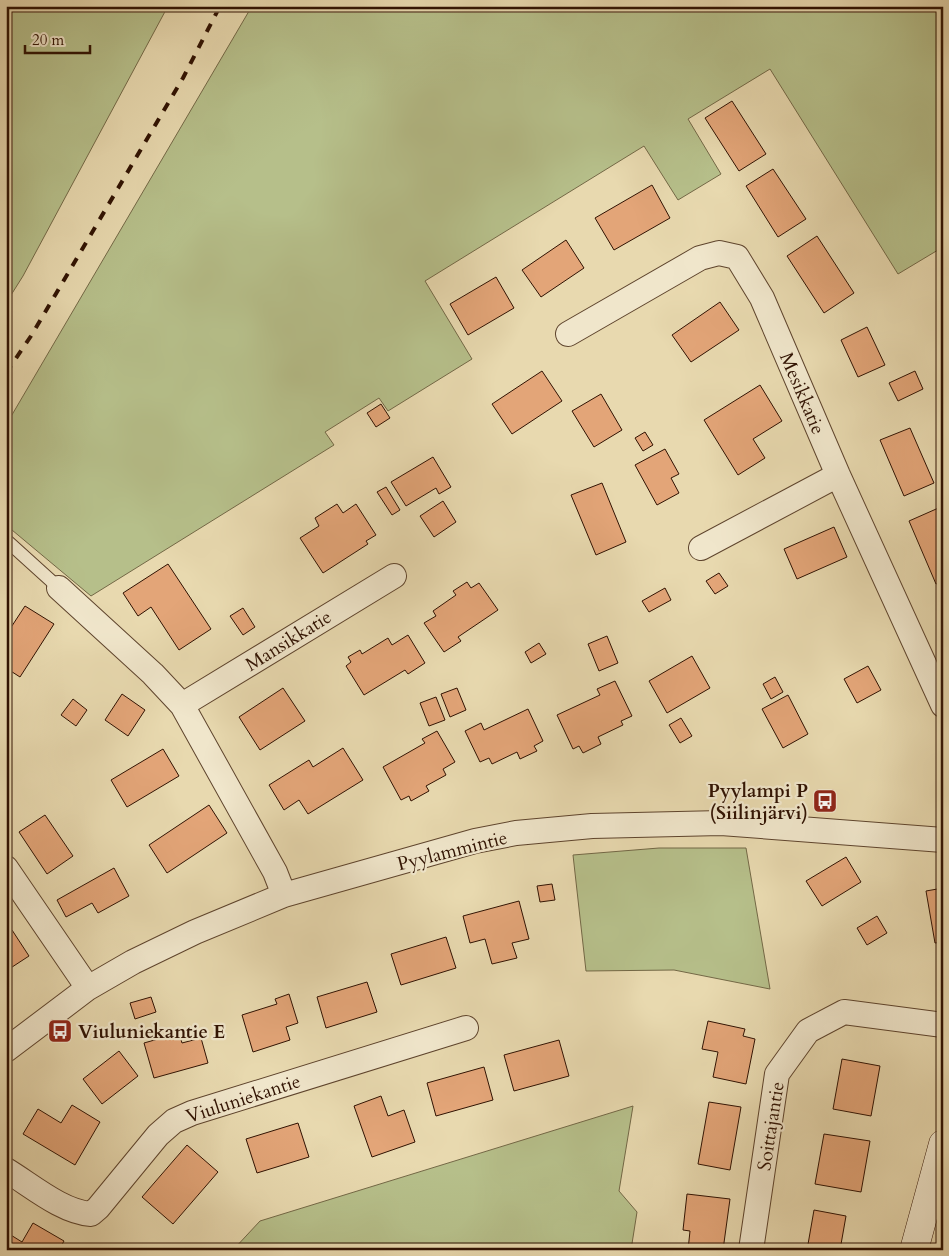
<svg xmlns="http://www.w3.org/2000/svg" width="949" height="1256" font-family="Cardo,serif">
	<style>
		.green { fill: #b6bf8a; stroke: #736846 }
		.building { fill: #e3a578; stroke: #301202 }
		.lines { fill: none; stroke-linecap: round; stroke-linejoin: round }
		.lane-casing { stroke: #5e442d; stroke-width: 14 }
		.street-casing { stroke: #5e442d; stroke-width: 26 }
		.secondary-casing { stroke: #301202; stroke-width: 29 }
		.lane { stroke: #f0e6cb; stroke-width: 12 }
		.street { stroke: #f0e6cb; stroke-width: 24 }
		.secondary { stroke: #f0e6cb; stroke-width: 28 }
		.rail { stroke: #301202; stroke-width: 4; stroke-dasharray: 9 9; stroke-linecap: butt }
		.labels { text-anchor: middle; stroke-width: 4.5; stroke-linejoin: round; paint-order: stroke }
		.street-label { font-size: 19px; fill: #301202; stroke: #f0e6cb }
		.poi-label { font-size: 19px; font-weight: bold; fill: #301202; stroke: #f0e6cb; text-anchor: end }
	</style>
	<rect width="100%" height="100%" fill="#e8d9af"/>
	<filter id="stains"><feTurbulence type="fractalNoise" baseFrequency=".004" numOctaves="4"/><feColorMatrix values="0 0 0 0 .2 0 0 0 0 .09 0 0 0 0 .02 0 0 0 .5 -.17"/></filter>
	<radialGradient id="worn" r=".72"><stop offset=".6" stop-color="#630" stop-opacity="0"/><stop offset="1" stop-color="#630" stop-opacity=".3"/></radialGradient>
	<!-- green -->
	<path class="green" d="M6 6H168L23 276 6 303Z
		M252 6H943V247L898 274 770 69 688 119 721 174 678 200 644 146 425 281 472 359 388 411 379 398 325 432 334 445 91 596 6 525V425Z
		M659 848H746L770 989 674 970 586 971 573 855Z
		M633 1106 619 1191 637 1212 631 1250H233L260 1221Z"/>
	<!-- building -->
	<path class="building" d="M732 101 766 154 739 171 705 118Z
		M773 169 806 219 778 237 746 186Z
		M652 185 670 218 614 250 595 218Z
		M817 236 854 293 824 313 787 256Z
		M566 240 584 268 541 297 522 270Z
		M496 277 514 308 468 335 450 304Z
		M720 302 739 330 691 362 672 335Z
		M867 327 885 365 858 377 841 340Z
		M542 371 562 401 512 434 492 404Z
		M915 371 923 389 898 401 889 383Z
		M760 385 782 421 753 439 765 458 738 475 704 420Z
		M601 394 622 430 594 447 572 411Z
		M381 404 390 418 376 427 367 413Z
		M910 428 934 483 904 496 880 440Z
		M645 432 653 445 643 451 635 438Z
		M665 449 679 474 671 478 679 493 657 505 635 465Z
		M433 457 451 487 439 494 436 488 406 506 391 482Z
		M602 483 626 542 596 555 571 495Z
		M386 487 400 510 392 515 377 492Z
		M443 501 456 522 434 537 420 516Z
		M337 504 343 513 356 504 376 535 366 541 368 544 323 573 300 538 319 526 315 518Z
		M943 506V581L936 584 909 521Z
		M834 527 847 557 797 579 784 549Z
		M168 564 211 629 179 650 151 607 138 616 123 593Z
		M719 573 728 586 715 594 706 581Z
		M467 582 471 588 479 583 498 610 458 637 461 641 444 652 424 623 436 616 433 611 456 595 453 591Z
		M665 588 671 600 649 612 642 601Z
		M25 606 54 624 20 677 6 668V635Z
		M243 608 255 627 243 635 230 616Z
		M408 635 425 663 408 674 405 670 364 695 346 666 351 662 348 657 360 650 362 654 388 638 392 645Z
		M607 636 618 663 599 671 588 644Z
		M539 643 546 654 531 663 525 652Z
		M692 656 710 688 667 713 649 681Z
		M868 666 881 690 857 703 844 679Z
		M775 677 783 692 771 699 763 684Z
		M615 681 632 716 621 721 623 725 598 737 601 744 583 753 579 746 573 749 557 715 600 695 597 689Z
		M283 688 305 721 260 750 239 717Z
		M457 688 466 710 450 717 441 694Z
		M122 694 145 710 128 736 105 720Z
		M788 695 808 734 783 748 762 709Z
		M436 697 445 720 429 726 420 703Z
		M73 699 87 710 76 726 61 715Z
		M528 709 543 741 534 746 537 751 520 759 517 752 492 764 489 758 480 762 465 731 481 723 484 730Z
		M681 718 692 736 680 743 669 725Z
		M437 731 455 762 443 769 446 775 426 786 429 791 411 801 409 796 401 800 383 767 425 743 422 739Z
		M343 748 363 780 308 814 299 800 284 810 269 785 309 760 313 767Z
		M163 749 179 776 127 807 111 780Z
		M209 805 227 833 167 873 149 845Z
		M45 815 73 856 47 874 19 832Z
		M846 857 861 882 822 906 806 881Z
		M114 868 129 896 98 913 92 903 66 917 57 900Z
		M552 884 555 900 540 902 537 886Z
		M943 888V942L935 943 926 891Z
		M519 901 529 939 512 943 517 958 492 964 485 939 470 943 463 916Z
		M877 916 887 933 867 945 857 928Z
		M12 930 29 956 6 971V934Z
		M446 937 456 968 401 985 391 954Z
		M367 982 377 1012 326 1028 317 997Z
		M289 994 298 1023 286 1027 290 1040 253 1052 242 1015 277 1004 275 999Z
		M151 997 156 1012 135 1019 130 1003Z
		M708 1021 745 1029 743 1036 755 1039 746 1084 713 1077 718 1052 702 1049Z
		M179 1033 182 1043 201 1038 208 1063 154 1078 144 1043Z
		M559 1040 569 1076 514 1091 504 1055Z
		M119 1051 138 1076 102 1104 83 1079Z
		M842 1059 880 1066 871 1116 833 1109Z
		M484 1067 493 1100 436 1116 427 1083Z
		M381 1096 388 1116 404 1110 415 1142 372 1157 354 1106Z
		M709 1102 741 1107 730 1170 698 1164Z
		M72 1105 100 1122 75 1165 23 1134 38 1109 61 1123Z
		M298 1123 309 1157 257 1173 246 1139Z
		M824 1134 870 1141 861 1192 815 1184Z
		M187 1145 218 1172 173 1224 142 1197Z
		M687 1194 730 1199 723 1250H688L690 1231 683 1230Z
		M814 1210 846 1216 840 1250H807Z
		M33 1223 64 1241 59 1250H6V1232L22 1242Z"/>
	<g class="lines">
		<defs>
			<path id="lane" d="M6 540 59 588"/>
			<path id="street" d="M568 334 700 258 719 253 737 257 762 298 838 475 943 705
				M701 548 838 475
				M59 588 153 674 182 705 275 872 284 895
				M182 705 394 576
				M6 868 88 988
				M6 1050 88 988 133 962 195 932 284 895 475 841 516 833 592 826 721 823 943 840
				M6 1170C31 1185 62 1212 91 1214L98 1208 158 1135 174 1121 192 1113 466 1028
				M751 1250 777 1074 808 1031 844 1012 943 1025"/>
			<path id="secondary" d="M914 1250 943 1144"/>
		</defs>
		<!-- lane casing -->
		<use href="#lane" class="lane-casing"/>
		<!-- street casing -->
		<use href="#street" class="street-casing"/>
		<!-- secondary casing -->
		<use href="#secondary" class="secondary-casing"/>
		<!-- lane -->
		<use href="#lane" class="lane"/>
		<!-- street -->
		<use href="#street" class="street"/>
		<!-- secondary -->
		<use href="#secondary" class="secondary"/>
		<!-- rail -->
		<path class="rail" d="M6 373 31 336 183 78 220 6"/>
	</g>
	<!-- icons -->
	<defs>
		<symbol id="bus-square" viewBox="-11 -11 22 22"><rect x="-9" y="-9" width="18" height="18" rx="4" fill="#8f2418" stroke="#f0e6cb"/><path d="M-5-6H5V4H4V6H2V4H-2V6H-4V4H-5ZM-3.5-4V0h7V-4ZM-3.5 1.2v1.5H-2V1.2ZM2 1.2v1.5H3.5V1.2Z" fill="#fff"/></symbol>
	</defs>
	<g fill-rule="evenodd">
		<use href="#bus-square" x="811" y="787" width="28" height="28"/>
		<use href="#bus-square" x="46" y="1017" width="28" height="28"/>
	</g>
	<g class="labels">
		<!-- street labels -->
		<g class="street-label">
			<text transform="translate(803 393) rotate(67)" y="7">Mesikkatie</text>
			<text transform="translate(288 640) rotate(-32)" y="7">Mansikkatie</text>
			<text transform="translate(452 850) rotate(-14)" y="7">Pyylammintie</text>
			<text transform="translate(243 1098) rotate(-18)" y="7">Viuluniekantie</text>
			<text transform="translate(770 1126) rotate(-81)" y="7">Soittajantie</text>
		</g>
		<!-- poi labels -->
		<g class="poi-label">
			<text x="808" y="797">Pyylampi P<tspan x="808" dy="22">(Siilinjärvi)</tspan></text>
			<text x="78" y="1038" text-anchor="start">Viuluniekantie E</text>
		</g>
	</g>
	<!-- margin -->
	<rect width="949" height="1256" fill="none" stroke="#e8d9af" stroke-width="25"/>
	<rect x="8" y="8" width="934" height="1241" fill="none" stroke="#301202" stroke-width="2.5"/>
	<rect x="12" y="12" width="924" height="1231" fill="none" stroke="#301202"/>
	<!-- scale -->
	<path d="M25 45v8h65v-8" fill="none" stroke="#301202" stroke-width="2.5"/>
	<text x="32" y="45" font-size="15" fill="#301202" stroke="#f0e6cb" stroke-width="4" paint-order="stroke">20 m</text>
	<rect width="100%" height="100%" filter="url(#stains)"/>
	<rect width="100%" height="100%" fill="url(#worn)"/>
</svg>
